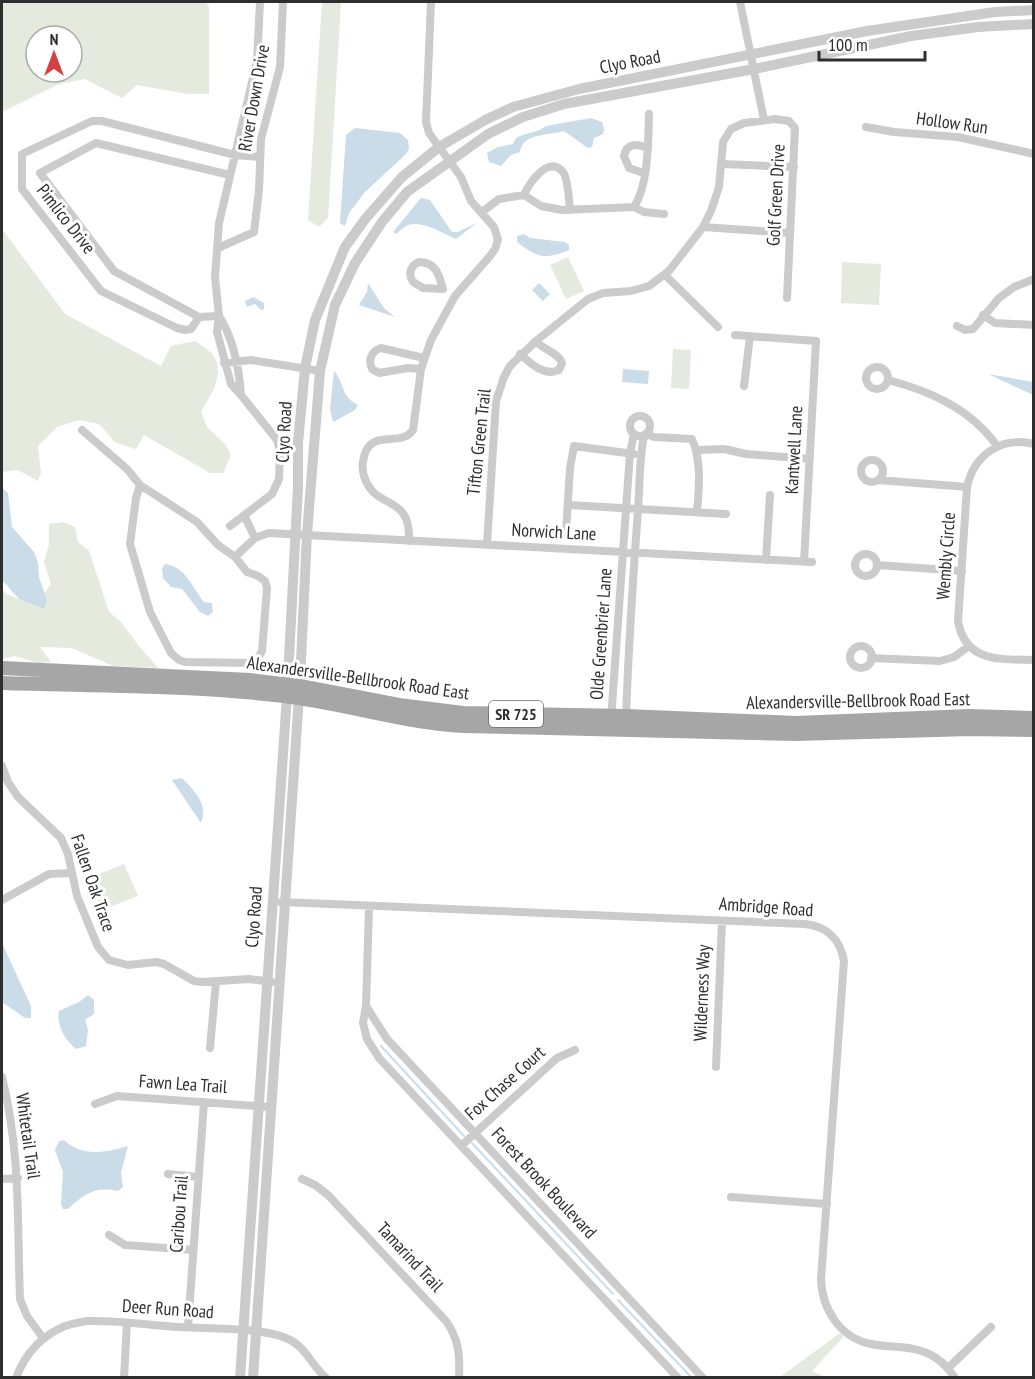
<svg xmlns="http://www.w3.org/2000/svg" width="1035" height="1379" font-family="'PT Sans Narrow',sans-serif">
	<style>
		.green { fill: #e4eadd; fill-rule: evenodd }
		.water { fill: #cbdce9 }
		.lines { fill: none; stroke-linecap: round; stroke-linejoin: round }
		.stream { stroke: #cbdce9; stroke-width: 2 }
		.minor { stroke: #cbcbcb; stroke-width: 8 }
		.tertiary { stroke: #cbcbcb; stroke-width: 10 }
		.primary { stroke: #a6a6a6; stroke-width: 14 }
		.labels { text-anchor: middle; stroke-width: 6; stroke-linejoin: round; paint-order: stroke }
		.shield { fill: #fff; stroke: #6d6d6d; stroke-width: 1.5 }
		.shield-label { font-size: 16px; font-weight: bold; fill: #2e2e2e }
		.street-label { font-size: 18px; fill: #2e2e2e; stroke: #fff }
	</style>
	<rect width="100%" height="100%" fill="#fff"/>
	<!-- green -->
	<path class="green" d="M2 2H206L209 7V94H188L137 85 122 98 85 79 59 84 2 112ZM36 36H72V72H36Z
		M322 2H341L328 218 319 227 308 220Z
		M2 229 65 314 161 366 171 346 195 341C200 344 206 348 211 353 227 370 212 395 201 411L207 427 225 444 231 455 223 473H210L144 435 136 449 115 442 99 424 79 420 57 427 38 446 41 473 38 481 18 470 2 472Z
		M568 257 584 291 566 299 550 265Z
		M842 262 881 264 879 305 841 303Z
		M673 349 691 350 689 389 671 388Z
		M63 522 75 527 78 542 89 551 109 612 121 622 139 646 158 668 113 666 72 648 40 647 51 662 39 663 15 656 2 659V589L6 594 36 605 51 584 44 562 49 544V524Z
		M124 864 138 896 102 910 89 878Z
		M840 1333 844 1336 812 1371 825 1377H780Z"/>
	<!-- water -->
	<path class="water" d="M591 118 602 122 604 129 603 134 594 138 592 147 588 148 564 131C549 136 523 132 520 152L511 155 501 166 489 162 487 153 498 147 513 144 516 138C525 133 537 133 546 126Z
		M355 128 400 133 408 140 409 149 405 155 365 192 349 213 345 226 340 223 346 135Z
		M421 198 430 200 452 232H458L477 223 456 239C444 234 423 220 408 225 404 227 400 231 396 234L393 232Z
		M524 234 530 238 565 242 569 245V250C544 260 538 258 517 242V236Z
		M368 283 384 308 395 317 359 305 367 292Z
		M539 283 550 294 543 301 532 290Z
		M253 297 264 303V309L261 310 255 304 247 307 245 301Z
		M623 369 649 371 648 384 622 382Z
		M334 371C346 385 340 396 358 405L355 410 333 422 330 409Z
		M988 374 1033 382V395Z
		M2 488 8 493 12 527 34 552 38 563 39 577 47 600 44 609 19 599 2 580Z
		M165 564C186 567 191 586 204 602L212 603 213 612 208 616 200 612 182 589 171 587 163 578 162 568Z
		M182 778C194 790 209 805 201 823L172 780Z
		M2 943 31 1006V1018H25L2 1002Z
		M88 995 94 1000V1014L85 1020 88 1030 86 1046 76 1049C65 1040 56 1025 59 1011L79 1002Z
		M64 1140C82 1157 106 1153 128 1146L121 1173 123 1187 118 1191C96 1186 84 1194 68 1209H63L61 1204 63 1172 55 1150 59 1141Z"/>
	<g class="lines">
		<!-- stream -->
		<path class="stream" d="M381 1046 464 1136
			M472 1143 613 1294
			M618 1300 692 1378"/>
		<!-- minor -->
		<path class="minor" d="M740 2 764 120
			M866 127 894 132 958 137 1034 154
			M722 164 794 167
			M644 173 629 168 624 156C627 142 637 144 648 148
			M524 195C529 184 548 154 563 172 568 178 569 201 570 210
			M634 207 644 212 664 214
			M482 212 499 199 524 195 541 206 562 210 634 207C649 184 648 141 649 114
			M703 227 790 233
			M218 248 254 232 259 190 261 139 280 67 283 2
			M419 262C436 262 439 275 443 289L423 288 413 282C408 274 410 266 419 262Z
			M665 275 718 327
			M983 315 995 323 1034 325
			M219 316 199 317 114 271 40 173 96 143 230 175
			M219 316C233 338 239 368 241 395
			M199 317 191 329 185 330 177 328 101 291 22 189V154L92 121H102L235 155 260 157
			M957 326 965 330 973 329 999 298 1014 287 1034 279
			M735 335 816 341 804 562
			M520 354C530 363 544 377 559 370L562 363C558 352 543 350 536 341
			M224 363 251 360 320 371
			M866 378a11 11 0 1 1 22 0a11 11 0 1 1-22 0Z
			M421 369 408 368 379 373 372 369C368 360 371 351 381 348L424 358
			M888 380C930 391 971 409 997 446
			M744 386 750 336
			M630 426a10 10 0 1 1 20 0a10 10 0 1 1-20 0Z
			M82 430 127 469 140 485 197 522 218 545 235 557 247 572 258 576 265 581 267 588 262 651 257 660 252 663 185 662 179 660 171 653 150 612 130 544 136 498 140 485
			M646 434 654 437 692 439C702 462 699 488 697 512
			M1034 444C1001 436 974 455 967 487L958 621C965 663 1001 659 1034 660
			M697 450 724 449 746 454 810 459
			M861 471a11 11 0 1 1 22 0a11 11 0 1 1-22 0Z
			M878 480 967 487
			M569 505 726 514
			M244 515 255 538
			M230 526 272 494 279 479 280 450 277 440 241 395 231 384 217 332 219 316 215 277 219 223 257 61 260 2
			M566 532 570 468 574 446 634 454
			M409 541C411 492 375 512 364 476 362 469 362 463 364 457 370 428 401 448 413 430L421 369 431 340 455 296 490 256 495 249 498 240 494 227 471 201 461 177 429 133 426 122 431 2
			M487 544 496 401 504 377 510 366 536 341 588 299 603 293 631 291 649 286 669 271 703 227 711 211 719 187 723 142 731 129 744 123 775 119 789 121 795 128 787 298
			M855 565a11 11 0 1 1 22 0a11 11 0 1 1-22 0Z
			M235 557 255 538 269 533 812 562
			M766 560 770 495
			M877 565 962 571
			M850 657a11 11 0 1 1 22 0a11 11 0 1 1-22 0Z
			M871 658 940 661 954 657 969 646
			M611 720 630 453 634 434
			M626 720C628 650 633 579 638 509 640 484 639 460 644 436
			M2 766 8 782 18 797 61 838 68 854 77 896 98 947 109 960 128 965 156 962 164 964 194 981 202 982 249 979 272 982
			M2 900 49 874 71 873
			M281 902 805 924C826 926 840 939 844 961L821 1279C822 1309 840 1338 871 1344 890 1348 909 1345 927 1353 939 1358 948 1367 955 1378
			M369 907 366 1006 363 1023 367 1039 379 1058 678 1378
			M366 1006 387 1039 703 1378
			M210 1048 216 982
			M716 1067 722 921
			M2 1077C21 1154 17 1221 20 1299L27 1316 43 1338
			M95 1104 117 1096 270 1107
			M461 1146 557 1058 575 1050
			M168 1174 198 1177
			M2 1179 18 1178
			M302 1179 315 1185 328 1195 446 1321C459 1339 460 1356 459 1378
			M731 1197 827 1204
			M109 1235 125 1245 193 1250
			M188 1327 204 1102
			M948 1368 991 1327
			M16 1378C25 1354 41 1336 65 1326 72 1324 79 1322 87 1321 117 1320 149 1325 179 1327 207 1329 264 1327 288 1339 305 1346 312 1366 326 1378
			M124 1378 127 1323"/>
		<!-- tertiary -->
		<path class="tertiary" d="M240 1378 287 696 298 486V443L305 368 315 320 345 247 366 218 402 177 439 147 487 119 513 107 579 89 867 31 995 12 1034 10
			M253 1378 300 681 307 534 320 371 335 305 355 263 382 222 407 192 488 134 523 117 564 104 754 69 911 36 978 27 1034 24"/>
		<!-- primary -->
		<path class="primary" d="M2 668 250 680 305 687 399 705 463 713 626 716 796 723 969 716 1034 718
			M2 683C95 686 191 685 284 696 345 703 403 723 464 726L796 734 970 729 1034 730"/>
	</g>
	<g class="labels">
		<!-- shield labels -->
		<rect class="shield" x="489" y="701" width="54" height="26" rx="4.5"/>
		<g class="shield-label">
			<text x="516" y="720">SR 725</text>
		</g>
		<!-- street labels -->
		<g class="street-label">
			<text transform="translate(630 62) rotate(-11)" y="6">Clyo Road</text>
			<text transform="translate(254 98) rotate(-80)" y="6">River Down Drive</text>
			<text transform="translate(952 123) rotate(8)" y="6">Hollow Run</text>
			<text transform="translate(776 195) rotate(-87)" y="6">Golf Green Drive</text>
			<text transform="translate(66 219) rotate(52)" y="6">Pimlico Drive</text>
			<text transform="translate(284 432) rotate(-87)" y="6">Clyo Road</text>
			<text transform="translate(479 442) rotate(-84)" y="6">Tifton Green Trail</text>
			<text transform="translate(794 450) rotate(-87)" y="6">Kantwell Lane</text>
			<text transform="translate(554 532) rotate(3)" y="6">Norwich Lane</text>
			<text transform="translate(946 556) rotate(-86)" y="6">Wembly Circle</text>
			<text transform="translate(601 634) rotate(-86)" y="6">Olde Greenbrier Lane</text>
			<text transform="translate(358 678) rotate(8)" y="6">Alexandersville-Bellbrook Road East</text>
			<text transform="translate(858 701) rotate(-1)" y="6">Alexandersville-Bellbrook Road East</text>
			<text transform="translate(93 883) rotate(71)" y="6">Fallen Oak Trace</text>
			<text transform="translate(766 907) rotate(4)" y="6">Ambridge Road</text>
			<text transform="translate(254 917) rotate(-86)" y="6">Clyo Road</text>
			<text transform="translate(702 993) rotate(-88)" y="6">Wilderness Way</text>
			<text transform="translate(505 1083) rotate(-42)" y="6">Fox Chase Court</text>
			<text transform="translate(183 1084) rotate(4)" y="6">Fawn Lea Trail</text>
			<text transform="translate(28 1136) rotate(82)" y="6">Whitetail Trail</text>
			<text transform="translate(544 1183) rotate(47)" y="6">Forest Brook Boulevard</text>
			<text transform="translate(179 1214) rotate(-86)" y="6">Caribou Trail</text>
			<text transform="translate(410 1257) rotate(47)" y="6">Tamarind Trail</text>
			<text transform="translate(168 1309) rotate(4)" y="6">Deer Run Road</text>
		</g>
	</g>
	<!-- border -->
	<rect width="1035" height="1379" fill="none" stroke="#2e2e2e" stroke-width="6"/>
	<!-- north arrow -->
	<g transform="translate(54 54)"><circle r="28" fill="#ffffff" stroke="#ababab" stroke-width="1.5"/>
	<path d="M0-4.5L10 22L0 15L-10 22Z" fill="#d54047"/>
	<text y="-9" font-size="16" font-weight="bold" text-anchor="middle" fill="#2e2e2e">N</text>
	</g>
	<!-- scale -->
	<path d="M819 51v9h106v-9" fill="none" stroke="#2e2e2e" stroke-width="3"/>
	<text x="828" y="51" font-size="18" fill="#2e2e2e" stroke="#ffffff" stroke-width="4.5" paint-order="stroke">100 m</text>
</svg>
